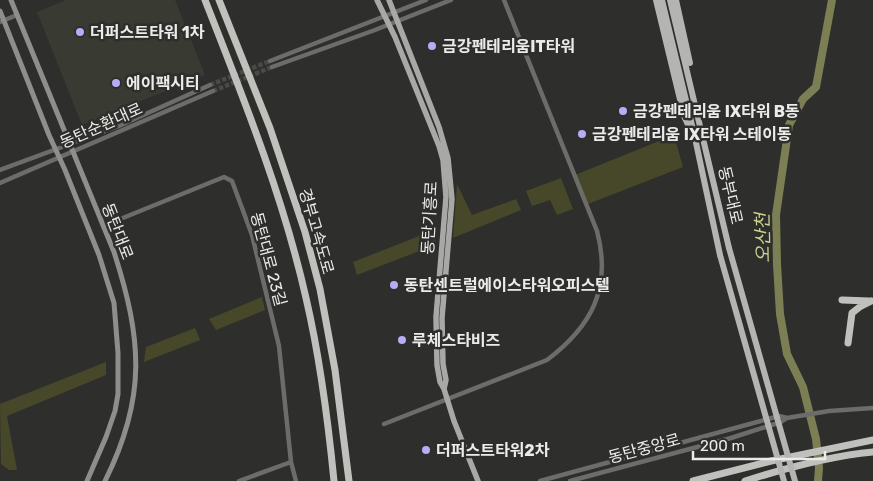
<svg xmlns="http://www.w3.org/2000/svg" width="873" height="481" font-family="Rubik,'Noto Sans KR',sans-serif">
	<style>
		.built { fill: #393a31 }
		.green { fill: #464829 }
		.lines { fill: none; stroke-linecap: round; stroke-linejoin: round }
		.river { stroke: #7c7f54; stroke-width: 8 }
		.tertiary-tunnel { stroke: #4a4b48; stroke-width: 4.5; stroke-dasharray: 4.5 2; stroke-linecap: butt }
		.tertiary { stroke: #6c6c6a; stroke-width: 4.5 }
		.secondary { stroke: #8e8e8c; stroke-width: 5 }
		.primary { stroke: #a8a9a6; stroke-width: 5.5 }
		.trunk { stroke: #b4b5b2; stroke-width: 6 }
		.motorway { stroke: #c0c1bd; stroke-width: 7 }
		.trunk-bridge { stroke: #b4b5b2; stroke-width: 6 }
		.poi-dot { fill: #b8abf7; stroke: #2e2f2c; stroke-width: 2 }
		.labels { text-anchor: middle; stroke-width: 5; stroke-linejoin: round; paint-order: stroke }
		.poi-label { font-size: 16px; font-weight: bold; fill: #ebebe9; stroke: #2e2f2c; text-anchor: start }
		.street-label { font-size: 16px; fill: #ebebe9; stroke: #2e2f2c }
		.water-label { font-size: 18px; font-style: italic; fill: #ced48e; stroke: #2e2f2c }
	</style>
	<rect width="100%" height="100%" fill="#2e2f2c"/>
	<!-- built -->
	<path class="built" d="M66 0H175L205 75 82 125 37 12Z"/>
	<!-- green -->
	<path class="green" d="M674 135 683 167 588 204 575 175Z
		M561 178 573 209 557 215 550 200 532 206 526 191Z
		M457 184 472 215 516 199 521 210 453 238Z
		M437 229 435 245 357 275 353 262Z
		M262 297 265 310 216 330 209 319Z
		M195 328 200 340 144 362 146 347Z
		M106 362V375L7 416 17 470H9L1 464 0 404Z"/>
	<g class="lines">
		<!-- river -->
		<path class="river" d="M818 481 819 468 816 439 803 387 787 354 780 314 777 264 776 215 789 125 803 99 816 87 832 0"/>
		<!-- tertiary-tunnel -->
		<path class="tertiary-tunnel" d="M210 85 270 61
			M213 91 272 67"/>
		<!-- tertiary -->
		<path class="tertiary" d="M0 22 17 15
			M270 61 426 0
			M272 67 375 30 451 0
			M0 170 119 126 210 85
			M0 183 213 91
			M103 226 224 177 232 181 252 235 279 346 291 462 296 481
			M384 424 547 360C592 326 612 288 597 231L504 0
			M239 481 291 462
			M540 481 779 416 787 418 829 411 873 408
			M570 481 731 438 781 422 787 418"/>
		<!-- secondary -->
		<path class="secondary" d="M11 0 114 252C142 339 147 397 105 481
			M0 11 49 135 65 170 99 255 114 303 118 353V394L115 411 106 437 87 481"/>
		<!-- primary -->
		<path class="primary" d="M377 0 395 37 439 146 443 160 446 197 436 317 437 365 440 382 444 389 454 421 478 481
			M389 0 439 127 448 158 452 199 442 318 443 364 446 380 444 389"/>
		<!-- trunk -->
		<path class="trunk" d="M656 0 684 116 689 127
			M662 0 695 138 720 255
			M670 0 729 248
			M676 0 690 63"/>
		<!-- motorway -->
		<path class="motorway" d="M205 0C243 97 283 196 306 298 320 358 328 420 334 481
			M219 0 270 128 305 232 320 289 335 370 349 481
			M842 300 869 301
			M848 343 852 313 861 306 871 301
			M693 481 771 461 873 440
			M745 481C786 468 830 456 873 452"/>
		<!-- trunk-bridge -->
		<path class="trunk-bridge" d="M729 248 795 481
			M720 255 784 481"/>
	</g>
	<!-- markers -->
	<g class="poi-dot">
		<circle cx="80" cy="32" r="5"/>
		<circle cx="432" cy="46" r="5"/>
		<circle cx="116" cy="83" r="5"/>
		<circle cx="623" cy="111" r="5"/>
		<circle cx="582" cy="134" r="5"/>
		<circle cx="394" cy="285" r="5"/>
		<circle cx="402" cy="340" r="5"/>
		<circle cx="426" cy="450" r="5"/>
	</g>
	<g class="labels">
		<!-- poi labels -->
		<g class="poi-label">
			<text x="90" y="38">더퍼스트타워 1차</text>
			<text x="442" y="52">금강펜테리움IT타워</text>
			<text x="126" y="89">에이팩시티</text>
			<text x="633" y="117">금강펜테리움 IX타워 B동</text>
			<text x="592" y="140">금강펜테리움 IX타워 스테이동</text>
			<text x="404" y="291">동탄센트럴에이스타워오피스텔</text>
			<text x="412" y="346">루체스타비즈</text>
			<text x="436" y="456">더퍼스트타워2차</text>
		</g>
		<!-- street labels -->
		<g class="street-label">
			<text transform="translate(101 125) rotate(-24)" y="6">동탄순환대로</text>
			<text transform="translate(731 195) rotate(77)" y="6">동부대로</text>
			<text transform="translate(429 218) rotate(-87)" y="6">동탄기흥로</text>
			<text transform="translate(118 231) rotate(69)" y="6">동탄대로</text>
			<text transform="translate(317 231) rotate(74)" y="6">경부고속도로</text>
			<text transform="translate(269 259) rotate(75)" y="6">동탄대로 23길</text>
			<text transform="translate(644 448) rotate(-15)" y="6">동탄중앙로</text>
		</g>
		<!-- water labels -->
		<g class="water-label">
			<text transform="translate(763 238) rotate(-91)" y="6">오산천</text>
		</g>
	</g>
	<!-- scale -->
	<path d="M693 451v8h132v-8" fill="none" stroke="#ebebe9" stroke-width="2.5"/>
	<text x="700" y="451" font-size="15" fill="#ebebe9" stroke="#2e2f2c" stroke-width="4" paint-order="stroke">200 m</text>
</svg>
